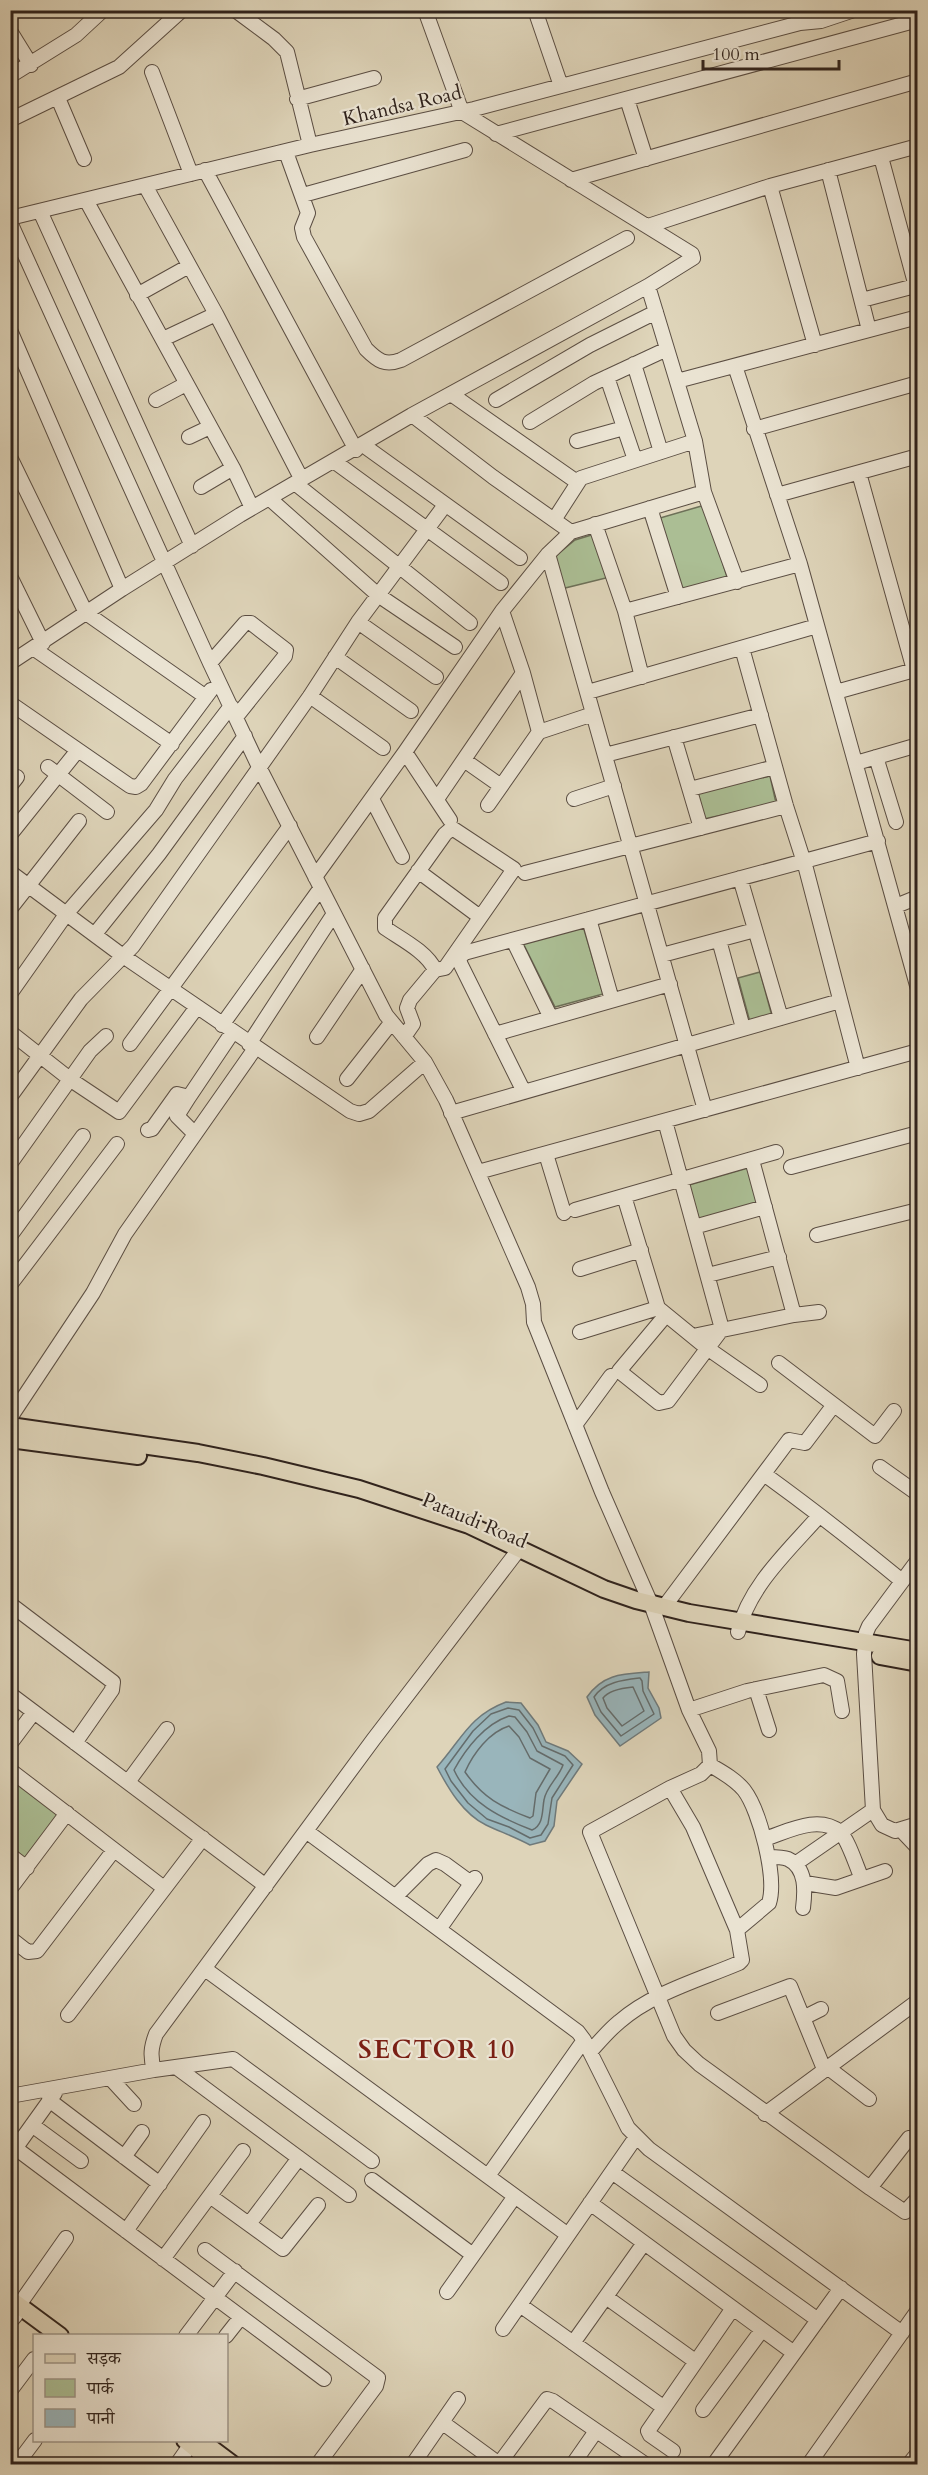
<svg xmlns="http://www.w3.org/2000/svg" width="928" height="2475" font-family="Cardo,'Noto Serif Devanagari',serif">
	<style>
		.green { fill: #abbe94; stroke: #6d7058; stroke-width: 1.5 }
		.water { fill: #99b5bb; stroke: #6f7a7b; stroke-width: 1.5 }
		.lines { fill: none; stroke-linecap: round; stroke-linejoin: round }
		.shore { stroke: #646c6c; stroke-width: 1.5 }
		.minor-casing { stroke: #5b4e43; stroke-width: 16 }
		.major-casing { stroke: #2f221c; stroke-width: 20 }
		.minor { stroke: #eae3d2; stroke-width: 14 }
		.major { stroke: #ded4b9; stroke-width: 16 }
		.labels { text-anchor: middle; stroke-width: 4.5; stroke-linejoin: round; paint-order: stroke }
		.street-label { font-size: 20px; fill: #2f221c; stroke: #eae3d2 }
		.district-label { font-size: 26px; font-weight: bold; letter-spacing: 1.5px; fill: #7a1f14; stroke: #eae3d2 }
	</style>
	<rect width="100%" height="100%" fill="#ded4b9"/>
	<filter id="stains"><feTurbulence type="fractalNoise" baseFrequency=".00333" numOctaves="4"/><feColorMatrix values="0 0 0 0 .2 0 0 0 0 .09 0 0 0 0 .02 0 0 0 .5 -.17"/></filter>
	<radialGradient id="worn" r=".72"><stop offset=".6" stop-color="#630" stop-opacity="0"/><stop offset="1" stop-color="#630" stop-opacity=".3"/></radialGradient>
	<!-- green -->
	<path class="green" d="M705 505 727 577 682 590 660 518Z
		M598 533 610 577 561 589 553 558 575 540Z
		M770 776 776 803 704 819 698 792Z
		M583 926 603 994 555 1007 523 943Z
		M760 972 772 1016 750 1022 738 978Z
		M748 1168 758 1203 699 1219 689 1185Z
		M10 1778 58 1815 24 1859 11 1848Z"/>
	<!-- water -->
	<path class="water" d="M649 1672 648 1688 659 1708 661 1718 620 1746 595 1715 587 1697C603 1674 622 1674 649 1672Z
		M506 1702 521 1703 538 1725 546 1742 568 1751 582 1764 557 1801 554 1826 545 1841 530 1845C515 1837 501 1832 486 1825 463 1814 448 1788 437 1767 462 1739 469 1716 506 1702Z"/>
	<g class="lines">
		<!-- shore -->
		<path class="shore" d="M640 1678 642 1681 643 1691 654 1714 621 1736 601 1712 594 1697C604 1682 623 1680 640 1678Z
			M633 1687 644 1711 622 1726 607 1708 603 1698C609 1690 623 1688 633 1687Z
			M508 1708 519 1710 533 1728 542 1746 565 1756 573 1765 552 1798 548 1824 541 1835 530 1838 509 1827 487 1819 468 1803 451 1781 445 1769 473 1731 491 1714Z
			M509 1716 515 1717 527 1732 537 1751 563 1765C559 1777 546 1787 544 1800 542 1810 544 1825 532 1830 501 1818 469 1803 454 1770 466 1748 485 1724 509 1716Z
			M509 1726 519 1737 530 1758 550 1769 536 1793 533 1816 530 1818C501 1807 483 1798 465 1772 473 1754 489 1732 509 1726Z"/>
		<defs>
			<path id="minor" d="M235 10 274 39 287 52 310 145
				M535 10 561 86
				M10 31 31 65
				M152 72 191 174
				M10 76 76 35 103 10
				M58 98 84 159
				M297 99 374 78
				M627 99 646 159
				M10 120 119 67 182 10
				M496 134 918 20
				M286 152 308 213 302 228 304 237 366 349C378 361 385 366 401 360L627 238
				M881 157 918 294
				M205 170 356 450
				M828 170 869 330
				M571 180 918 81
				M770 186 815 345
				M146 187 216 314 302 480
				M303 195 465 150
				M86 200 233 468 252 508
				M40 211 192 546
				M10 218 310 145 474 109 800 23 821 21 854 10
				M10 222 210 663 259 767 386 1015 425 1062 446 1100 528 1287 533 1304 534 1322 602 1492 651 1604 689 1710 709 1751 710 1765 701 1774 670 1788 590 1832 674 2036 684 2050 699 2064 870 2188
				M648 226 770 186 918 146
				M648 286 695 441 704 492 737 582
				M137 295 189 266
				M862 300 915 286
				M10 330 122 589
				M163 339 216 314
				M634 364 661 452
				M735 366 800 564 918 989
				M607 377 635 460
				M677 381 918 317
				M451 394 577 482
				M156 400 186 384
				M496 400 590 345 656 312
				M412 415 493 477 571 532
				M530 422 594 383 667 349
				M754 429 918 383
				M189 437 210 427
				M577 441 624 428
				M363 445 520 558
				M10 457 86 613 206 697
				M335 462 501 583
				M859 473 914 670
				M296 484 470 623
				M201 487 233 468
				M777 495 918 456
				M270 499 378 595 455 647
				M650 508 678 597
				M554 520 581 478 695 441
				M595 524 625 611 642 677
				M548 554 705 1110
				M10 576 43 643
				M502 611 523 673 539 732
				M625 611 800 564
				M358 622 436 677
				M33 648 172 744
				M742 648 786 806 802 856
				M335 657 411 711
				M10 663 122 589 240 515 412 415 648 286 693 258 692 254 462 112 425 10
				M210 663 245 623H251L286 650 285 656 236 717
				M588 692 817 626
				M836 692 918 669
				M310 696 383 748
				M10 703 130 786 136 787 141 784 211 690
				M674 737 701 828
				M405 752 450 820
				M605 755 761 715
				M876 757 896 822
				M464 760 501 786
				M856 763 918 745
				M48 767 107 812
				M10 786 17 777
				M690 789 775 767
				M372 799 402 857
				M437 799 523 673
				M574 799 614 786
				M488 805 539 732 593 714
				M10 835 78 750
				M804 861 858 1068
				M418 871 480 917
				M10 872 123 956 350 1111 359 1114 369 1111 425 1062
				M525 873 786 806
				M315 877 405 752 502 611 548 554 571 532 704 492
				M740 878 781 1018
				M896 906 918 897
				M10 909 79 821
				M589 919 612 1000
				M95 934 159 854 245 736
				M513 940 551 1018
				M719 940 743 1028
				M662 955 755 930
				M10 994 67 913 156 810 175 779 231 706
				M222 1025 320 889
				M10 1032 71 1080 119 1112 197 1007
				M495 1034 670 984
				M317 1037 363 969
				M404 1037 413 1024 407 1008 410 1000 435 970C427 952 401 939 385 928V918L445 834 452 828 514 869 445 968 435 970
				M130 1044 290 826
				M249 1044 333 915
				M347 1079 391 1023
				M524 1092 460 963V958L464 953 878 841
				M10 1097 81 999 133 946 310 696 358 622 445 505
				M189 1097 177 1116 195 1134
				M451 1113 840 1001
				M665 1121 722 1329 668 1401 659 1403 619 1371 666 1315
				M148 1130 152 1129 177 1094 189 1097 232 1033
				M546 1154 564 1213
				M752 1160 794 1315
				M10 1164 90 1051 106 1036
				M791 1167 918 1133
				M478 1172 918 1051
				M624 1196 658 1308 707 1348 760 1385
				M575 1210 776 1152
				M694 1227 765 1207
				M817 1235 918 1210
				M10 1236 83 1136
				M580 1269 641 1250
				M708 1275 779 1257
				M10 1285 117 1144
				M580 1332 658 1308
				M693 1336 794 1315 819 1312
				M779 1363 875 1436 894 1411
				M10 1371V1377
				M10 1418 93 1293 125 1234 256 1047
				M575 1425 611 1376
				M880 1467 918 1494
				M764 1474C811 1508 857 1544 902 1581
				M918 1560 869 1626 866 1633 864 1654 873 1810 882 1825 895 1831 918 1824
				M10 1604 113 1682 112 1690 75 1743
				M664 1607 789 1440 805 1443 833 1406
				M738 1632C749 1586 789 1550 819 1516
				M756 1689 769 1730
				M10 1694 266 1886
				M689 1710 747 1691 824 1675 837 1681 842 1711
				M10 1744 34 1712
				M10 1770 164 1888
				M128 1782 167 1729
				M670 1788 693 1827 737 1930
				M901 1830 918 1848
				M306 1831 578 2032 584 2040 628 2128 649 2149 902 2333
				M764 1839C787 1832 818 1814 840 1832 848 1839 857 1868 862 1879
				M10 1855 27 1868
				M768 1857C774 1857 783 1857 788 1859 807 1868 805 1892 803 1908
				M795 1864 873 1810
				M805 1883 836 1888 885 1871
				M10 1889 67 1813
				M396 1896 428 1864 436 1860 445 1864 471 1883
				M440 1928 475 1878
				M10 1938 28 1952 37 1951 114 1850
				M205 1969 568 2235
				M718 2013 790 1986 824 2069
				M68 2015 203 1838
				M803 2018 821 2009
				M590 2052C599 2042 608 2031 619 2022 652 1993 699 1980 739 1963L742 1960 737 1930 769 1903C777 1878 760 1811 744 1790 735 1779 722 1772 710 1765
				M176 2067 349 2195
				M827 2067 869 2099
				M154 2070C150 2056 151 2047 156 2034L373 1740 520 1548
				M111 2079 134 2104
				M10 2096 154 2070 233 2059 372 2161
				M49 2100 160 2184
				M765 2114 918 2001
				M32 2125 81 2161
				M909 2138 870 2188 905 2212 918 2198
				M10 2144 324 2379
				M12 2153 55 2093
				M124 2157 142 2132
				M612 2172 818 2320
				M488 2176 584 2040
				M372 2180 473 2255
				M210 2196 283 2249 318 2205
				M590 2203 794 2353
				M249 2224 299 2158
				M126 2231 203 2122
				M205 2250 378 2378 376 2386 318 2464
				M163 2259 243 2151
				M447 2292 515 2196
				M606 2297 695 2361
				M19 2305 66 2238
				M520 2305 663 2407
				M10 2322 16 2315
				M503 2329 636 2137
				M186 2336 235 2271
				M226 2336 241 2317
				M573 2343 644 2243
				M10 2391 34 2359
				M703 2410 762 2330
				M443 2423 499 2464
				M673 2451 650 2435 648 2431 733 2308
				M17 2464 35 2440
				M177 2464 191 2444
				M413 2464 458 2399
				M499 2464 547 2399 553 2401 645 2464
				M573 2464 596 2431
				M714 2464 841 2288
				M809 2464 918 2310
				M909 2464 918 2453"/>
			<path id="major" d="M10 1426 198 1453 263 1466 359 1489 469 1525 604 1589 636 1600 689 1613 918 1651
				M10 1439 138 1456
				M880 1656 918 1663
				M10 2299 60 2336
				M185 2440 206 2457
				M200 2440 232 2464"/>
		</defs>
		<!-- minor casing -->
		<use href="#minor" class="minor-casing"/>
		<!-- major casing -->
		<use href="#major" class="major-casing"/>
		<!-- minor -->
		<use href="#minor" class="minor"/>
		<!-- major -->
		<use href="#major" class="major"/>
	</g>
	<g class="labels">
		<!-- street labels -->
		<g class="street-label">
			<text transform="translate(402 105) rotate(-13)" y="7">Khandsa Road</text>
			<text transform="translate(475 1520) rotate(23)" y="7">Pataudi Road</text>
		</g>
		<!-- district labels -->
		<g class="district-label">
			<text x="437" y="2058">SECTOR 10</text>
		</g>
	</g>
	<!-- margin -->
	<rect width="928" height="2475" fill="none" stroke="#ded4b9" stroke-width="36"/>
	<rect x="12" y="12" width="904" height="2451" fill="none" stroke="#2f221c" stroke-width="3"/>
	<rect x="18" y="18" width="892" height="2439" fill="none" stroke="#2f221c" stroke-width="1.5"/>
	<!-- legend -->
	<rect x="33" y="2334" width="195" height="108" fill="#eae3d2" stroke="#9f9689" stroke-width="1.5"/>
	<rect x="45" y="2354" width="30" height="9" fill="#ded4b9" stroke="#9f9689" stroke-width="1.5"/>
	<text x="87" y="2364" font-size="18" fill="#2f221c">सड़क</text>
	<rect x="45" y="2379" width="30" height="18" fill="#abbe94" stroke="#9f9689" stroke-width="1.5"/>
	<text x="87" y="2394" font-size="18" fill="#2f221c">पार्क</text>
	<rect x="45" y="2409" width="30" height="18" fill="#99b5bb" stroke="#9f9689" stroke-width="1.5"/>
	<text x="87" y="2424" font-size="18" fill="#2f221c">पानी</text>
	<!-- scale -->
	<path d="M703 60v9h136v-9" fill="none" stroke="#2f221c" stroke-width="3"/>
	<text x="712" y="60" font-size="18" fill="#2f221c" stroke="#eae3d2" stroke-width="4.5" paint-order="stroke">100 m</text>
	<rect width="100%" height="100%" filter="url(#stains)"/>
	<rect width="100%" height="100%" fill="url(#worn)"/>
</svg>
